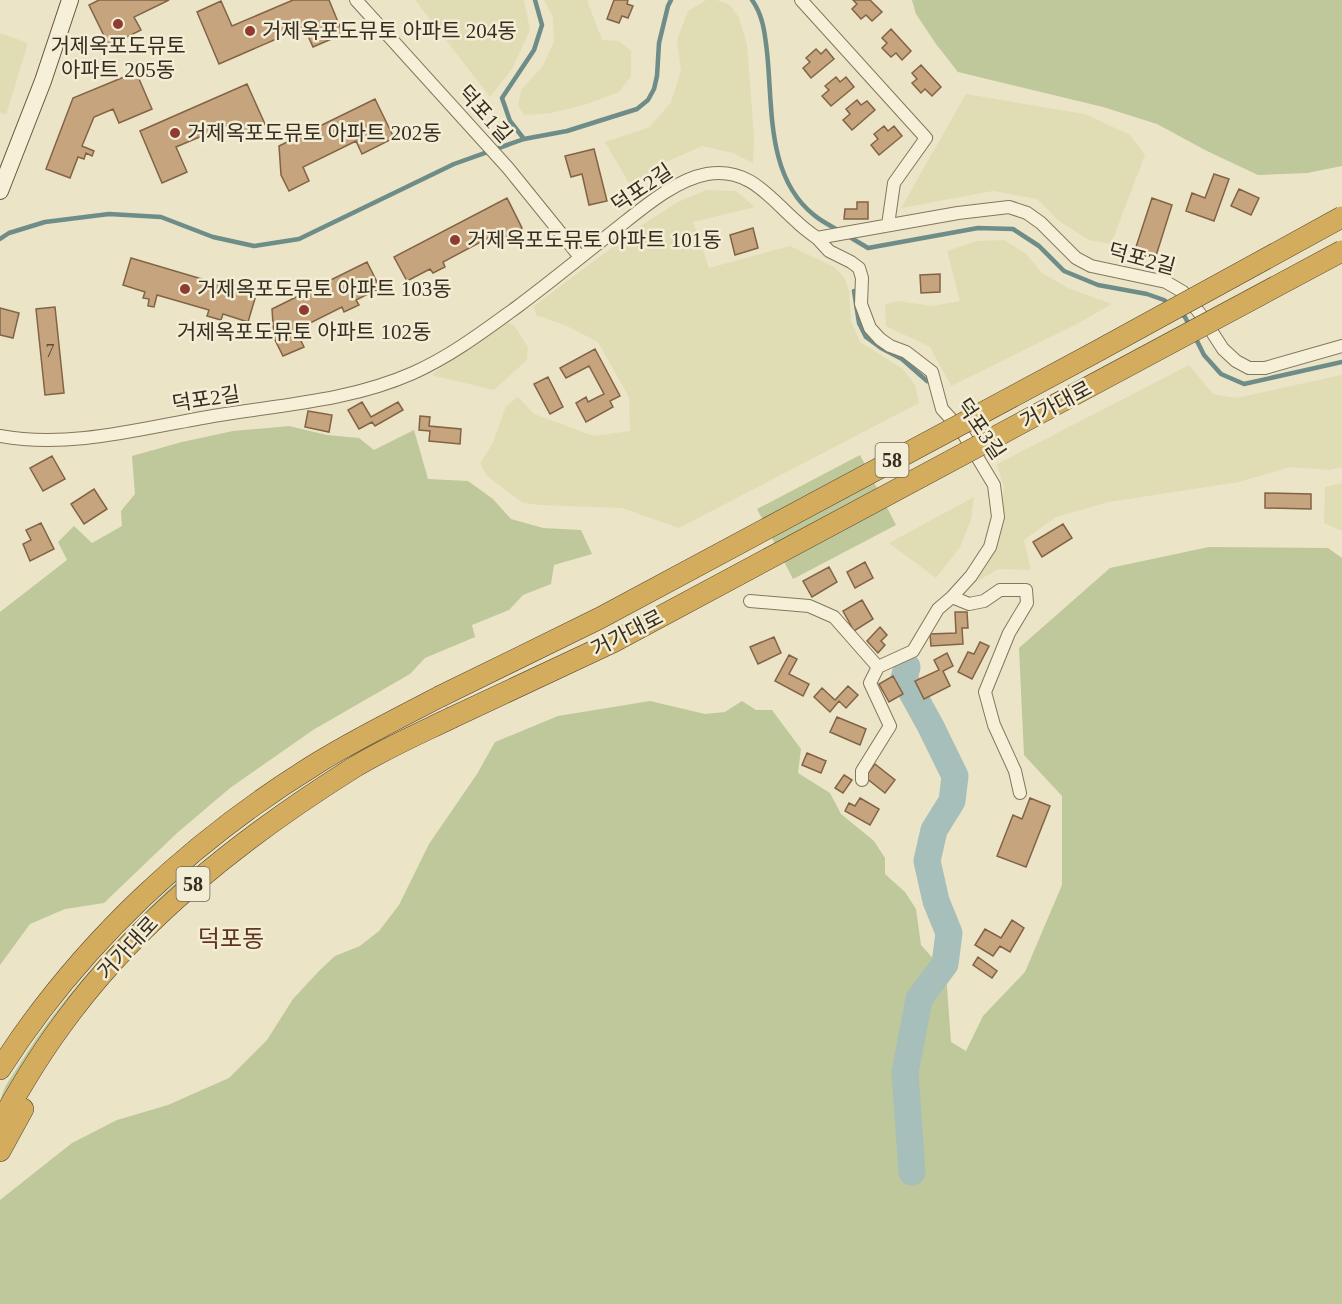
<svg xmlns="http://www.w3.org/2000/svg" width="1342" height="1304" font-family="'Times New Roman','Noto Sans KR',serif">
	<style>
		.farmland { fill: #e0ddb4 }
		.green { fill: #bec89a }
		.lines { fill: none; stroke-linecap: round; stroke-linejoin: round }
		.stream { stroke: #6e8c88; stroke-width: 4.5 }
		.river { stroke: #a7bfba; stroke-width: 27 }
		.building { fill: #c6a47e; stroke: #826345; stroke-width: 1.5 }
		.street-casing { stroke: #84765d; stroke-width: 14 }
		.secondary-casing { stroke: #665740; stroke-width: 18 }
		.highway-casing { stroke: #534431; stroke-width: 22 }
		.street { stroke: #f6f0d8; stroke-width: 12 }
		.secondary { stroke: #f6f0d8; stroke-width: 16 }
		.highway { stroke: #d3ac5d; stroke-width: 21 }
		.highway-bridge-casing { stroke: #534431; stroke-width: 22; stroke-linecap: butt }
		.highway-bridge { stroke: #d3ac5d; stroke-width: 21 }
		.poi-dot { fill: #8f3b31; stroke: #f3edd5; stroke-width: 2 }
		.labels { text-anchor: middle; stroke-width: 5; stroke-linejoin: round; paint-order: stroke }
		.number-label { font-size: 18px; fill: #5a4b38 }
		.shield { fill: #f3edd5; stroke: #6f6756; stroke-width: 1.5 }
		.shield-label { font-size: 20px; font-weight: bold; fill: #362d20 }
		.poi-label { font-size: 21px; fill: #362d20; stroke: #f3edd5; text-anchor: start }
		.street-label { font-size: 21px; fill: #362d20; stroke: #f3edd5 }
		.quarter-label { font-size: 24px; fill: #5f3522; stroke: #f3edd5 }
	</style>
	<rect width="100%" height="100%" fill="#ebe4c6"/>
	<!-- farmland -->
	<path class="farmland" d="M415 0H524L530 30 512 69 490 97Z
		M544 0H587L602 40 619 41 631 51V76L619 92 584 105 551 113 524 115 518 105 521 90 543 66 554 41 553 17Z
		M706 0H717L730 5 739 18 747 44 754 137 753 163 733 153 702 146 655 167 632 188 605 142 650 127 671 102 681 71 677 40 688 11Z
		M0 33 28 43 6 115 0 113Z
		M966 94 1085 114 1130 135 1145 155 1111 244 1089 240 1059 221 1037 199 993 191 901 208Z
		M706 190 736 191 755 207 693 222 709 268 790 246 834 267 844 277 849 291 851 321 860 342 903 369 915 385 919 403 679 528 622 508 541 505 523 503 487 476 480 463 493 443 506 406 518 397 534 414 594 436 630 431 629 397 598 342 567 326 536 315 534 306 642 225 678 202Z
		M1004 240 1026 254 1042 273 1068 288 1112 304 1077 324 951 386 930 347 886 326 885 304 898 301 932 306 960 301 947 251 977 241Z
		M507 322 514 325 528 347 527 360 494 390 431 375Z
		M1189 365 1213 394 1236 398 1342 375V467L1330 470 1290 467 1239 482 1109 502 1056 517 1024 540 1031 570 998 569 968 587 997 525 1004 488 997 464Z
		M1342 483V531L1324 523 1325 487Z
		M974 497 971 520 960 547 936 578 889 543Z"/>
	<!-- green -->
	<path class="green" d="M912 0H1342V166L1307 173 1258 175 1207 151 1157 124 1103 107 958 72 936 44 916 14Z
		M289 426 327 435 359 438 374 450 414 430 428 479 468 481 493 499 511 519 543 528 581 530 592 554 554 565 551 584 523 595 509 610 472 625 475 637 425 658 410 674 313 730 230 788 177 833 104 903 65 909 30 924 0 965V612L67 560 58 542 74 526 92 543 122 526 121 511 135 494 132 456 182 442 233 431Z
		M860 455 896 525 793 579 757 509Z
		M1209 547 1328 548 1342 558V1304H0V1200L72 1143 117 1120 168 1105 229 1078 267 1040 293 999 319 971 335 956 360 946 379 931 399 905 429 844 477 774 495 742 558 716 650 701 705 714 725 712 742 701 756 710H772L801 749 798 773 830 793 841 814 874 841 885 858V874L905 892 916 909 921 945 946 973 951 1042 966 1051 983 1016 1025 972 1062 885V796L1024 755 1019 648 1110 568Z
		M197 863 97 974 0 1107C0 1090 12 1077 21 1062 69 986 131 924 197 863Z"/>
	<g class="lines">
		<!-- stream -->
		<path class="stream" d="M752 0C763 15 765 34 767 52 773 107 766 177 814 215 822 222 832 226 841 232
			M524 139 510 121 502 98 534 50 542 25 535 0
			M848 236 868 248 978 228 1013 229 1039 246 1064 271 1098 285 1147 294 1164 300 1170 305
			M0 239 9 233 45 222 109 214 161 217 213 237 254 246 299 239 454 164 524 139 567 131 637 109 648 100 654 89 657 76 659 43 668 6 671 0
			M854 291 859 323 866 337 881 348 902 359 927 381
			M1179 312 1185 317 1190 327
			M1195 337 1204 355 1221 374 1244 384 1342 362"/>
		<!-- river -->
		<path class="river" d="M907 667 904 678 930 725 955 776 952 801 934 830 927 861 936 901 949 933 945 964 919 999 905 1073 912 1172"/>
	</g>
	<!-- building -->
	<path class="building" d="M99 0H169L134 17 141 30 109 46 89 5Z
		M293 0H329L343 34 313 47 304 27 219 64 197 12 221 1 232 26Z
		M614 0H628L627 4 633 6 628 18 622 16 619 23 607 19Z
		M853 0H870L882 12 872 21 866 15 861 19 852 9 857 4Z
		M891 29 911 51 902 60 896 53 891 57 882 48 887 43 882 38Z
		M816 49 821 54 826 49 834 59 811 78 803 68 810 62 806 58Z
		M921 65 941 87 932 96 925 89 921 93 912 83 917 79 912 73Z
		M136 72 152 109 119 123 113 109 94 117 82 146 94 151 92 156 86 153 84 159 78 157 70 178 46 169 73 98Z
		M836 77 840 82 846 77 854 87 831 106 822 96 829 90 825 86Z
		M247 84 265 124 240 135 235 122 176 147 187 172 162 183 140 131Z
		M375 99 394 138 362 154 356 141 303 167 309 181 289 191 281 175 279 146Z
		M857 100 861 105 867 101 875 110 852 130 843 120 850 114 846 109Z
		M884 126 888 131 894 126 902 136 879 155 871 145 878 139 874 134Z
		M594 149 607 201 589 205 582 174 571 177 565 156Z
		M1214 174 1229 179 1214 221 1186 211 1192 193 1205 198Z
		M1239 189 1259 198 1251 215 1231 206Z
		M507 198 522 228 493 243 490 237 443 262 445 267 433 273 430 269 407 281 394 257Z
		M1152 198 1172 205 1155 259 1134 253Z
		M857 202H868V219H844L845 209H857Z
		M753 228 758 248 735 255 730 235Z
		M131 258 256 295 248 322 223 314 221 320 207 316 209 310 157 295 154 307 148 306 149 299 143 298 145 292 123 285Z
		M367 262 380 288 356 300 359 305 344 312 342 307 296 330 304 347 283 356 274 338 272 309Z
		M940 274V292L921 293 920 275Z
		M55 307 64 393 45 395 36 309Z
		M0 308 19 313 13 338 0 335Z
		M595 349 620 396 610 401 613 407 586 422 576 403 586 397 588 402 604 394 589 366 566 378 560 368Z
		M548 377 563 407 550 414 534 384Z
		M362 402 371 417 398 402 403 410 375 426 372 422 359 429 348 410Z
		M308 411 332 415 329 432 305 427Z
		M420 416 430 417 429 426 461 429 460 444 429 441 430 431 419 430Z
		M52 456 65 479 43 491 30 468Z
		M94 489 107 509 84 524 71 504Z
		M1265 493 1311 494V509L1265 508Z
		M41 523 54 549 30 561 23 544 31 540 26 530Z
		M1063 524 1072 538 1042 557 1033 542Z
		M865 562 873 578 855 588 847 572Z
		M829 567 837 582 812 597 803 581Z
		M862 600 873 619 854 631 843 611Z
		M955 612H967L968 628H962L963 644 931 646 930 634 956 633Z
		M880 627 887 635 881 641 885 645 878 653 867 641Z
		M774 637 781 653 758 664 750 647Z
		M980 642 989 646 972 679 958 672 968 652 974 654Z
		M947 653 953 666 943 671 950 686 924 699 915 681 939 670 934 660Z
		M789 655 797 659 789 674 809 684 803 696 775 681Z
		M893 676 903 694 889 702 879 684Z
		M848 686 858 695 846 708 839 701 830 712 814 697 822 688 835 700Z
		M837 717 866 729 860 745 830 732Z
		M807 753 826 761 821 773 802 765Z
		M875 764 895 780 885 793 865 777Z
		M844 775 852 780 843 793 835 788Z
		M860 798 879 809 870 825 845 811 849 803 855 806Z
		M1030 798 1050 806 1026 867 997 856 1013 815 1022 819Z
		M1012 920 1024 928 1010 952 1000 946 993 956 975 945 985 929 1001 938Z
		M978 957 997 971 992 978 973 965Z"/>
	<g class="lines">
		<defs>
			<path id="street" d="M356 0 508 168 580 257
				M801 0 926 138 894 183 888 225
				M817 238 829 251 851 262 859 268 862 278 861 304 870 328 880 339 890 346 906 352 932 372 942 409 961 430 994 485 998 517 990 547 971 576 952 597 938 609 913 651 878 667 870 683 890 726 862 771V780
				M0 436C70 449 143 428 213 416 280 405 350 401 413 373 451 356 484 331 517 307 549 283 580 258 611 233 637 213 673 180 707 174 749 167 769 197 796 221 802 227 810 233 817 238L958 213 1009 207 1027 213 1041 223 1076 258 1091 266 1166 282 1183 292 1201 315 1223 349 1236 361 1249 368H1265L1342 346
				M952 597 969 604 984 601 1000 590H1026L1027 603 1009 633 985 692 994 725 1015 771 1020 793
				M750 601 809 606 834 617 878 667"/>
			<path id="secondary" d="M0 191 43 81 70 0"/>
			<path id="highway" d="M0 1069C80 944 193 839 319 762 358 738 399 718 439 697
				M0 1123C19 1090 38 1057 61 1026 137 920 243 837 353 768 384 749 418 734 451 718
				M0 1151 23 1109"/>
		</defs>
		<!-- street casing -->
		<use href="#street" class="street-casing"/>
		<!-- secondary casing -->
		<use href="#secondary" class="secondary-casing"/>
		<!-- highway casing -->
		<use href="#highway" class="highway-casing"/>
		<!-- street -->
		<use href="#street" class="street"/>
		<!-- secondary -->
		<use href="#secondary" class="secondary"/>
		<!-- highway -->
		<use href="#highway" class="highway"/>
		<defs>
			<path id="highway-bridge" d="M439 697 600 618 1092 354 1342 217
				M451 718 613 642 1342 251"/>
		</defs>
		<!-- highway-bridge casing -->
		<use href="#highway-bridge" class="highway-bridge-casing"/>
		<!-- highway-bridge -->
		<use href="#highway-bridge" class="highway-bridge"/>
	</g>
	<!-- markers -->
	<g class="poi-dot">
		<circle cx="118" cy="24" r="6"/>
		<circle cx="250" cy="31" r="6"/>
		<circle cx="175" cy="133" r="6"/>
		<circle cx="455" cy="240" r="6"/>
		<circle cx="185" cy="289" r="6"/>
		<circle cx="304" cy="310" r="6"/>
	</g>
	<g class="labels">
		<!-- number labels -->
		<g class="number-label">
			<text x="50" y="357">7</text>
		</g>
		<!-- shield labels -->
		<g class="shield">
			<rect x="875.5" y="443" width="33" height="34" rx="4.5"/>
			<rect x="176.5" y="867" width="33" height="34" rx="4.5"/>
		</g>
		<g class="shield-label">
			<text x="892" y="467">58</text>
			<text x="193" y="891">58</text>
		</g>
		<!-- poi labels -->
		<g class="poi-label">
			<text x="262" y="38">거제옥포도뮤토 아파트 204동</text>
			<text x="118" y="53" text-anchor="middle">거제옥포도뮤토<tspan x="118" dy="24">아파트 205동</tspan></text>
			<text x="187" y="140">거제옥포도뮤토 아파트 202동</text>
			<text x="467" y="247">거제옥포도뮤토 아파트 101동</text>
			<text x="197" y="296">거제옥포도뮤토 아파트 103동</text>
			<text x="304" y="339" text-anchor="middle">거제옥포도뮤토 아파트 102동</text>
		</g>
		<!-- street labels -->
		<g class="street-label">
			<text transform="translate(485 114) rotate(48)" y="7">덕포1길</text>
			<text transform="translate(642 188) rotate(-34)" y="7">덕포2길</text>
			<text transform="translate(1142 259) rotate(15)" y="7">덕포2길</text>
			<text transform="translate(206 399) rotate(-9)" y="7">덕포2길</text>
			<text transform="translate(1056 405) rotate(-28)" y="7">거가대로</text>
			<text transform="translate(981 429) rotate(56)" y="7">덕포3길</text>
			<text transform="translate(627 633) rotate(-27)" y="7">거가대로</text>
			<text transform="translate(128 948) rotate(-47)" y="7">거가대로</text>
		</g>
		<!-- quarter labels -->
		<g class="quarter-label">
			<text x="231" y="947">덕포동</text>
		</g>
	</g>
</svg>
